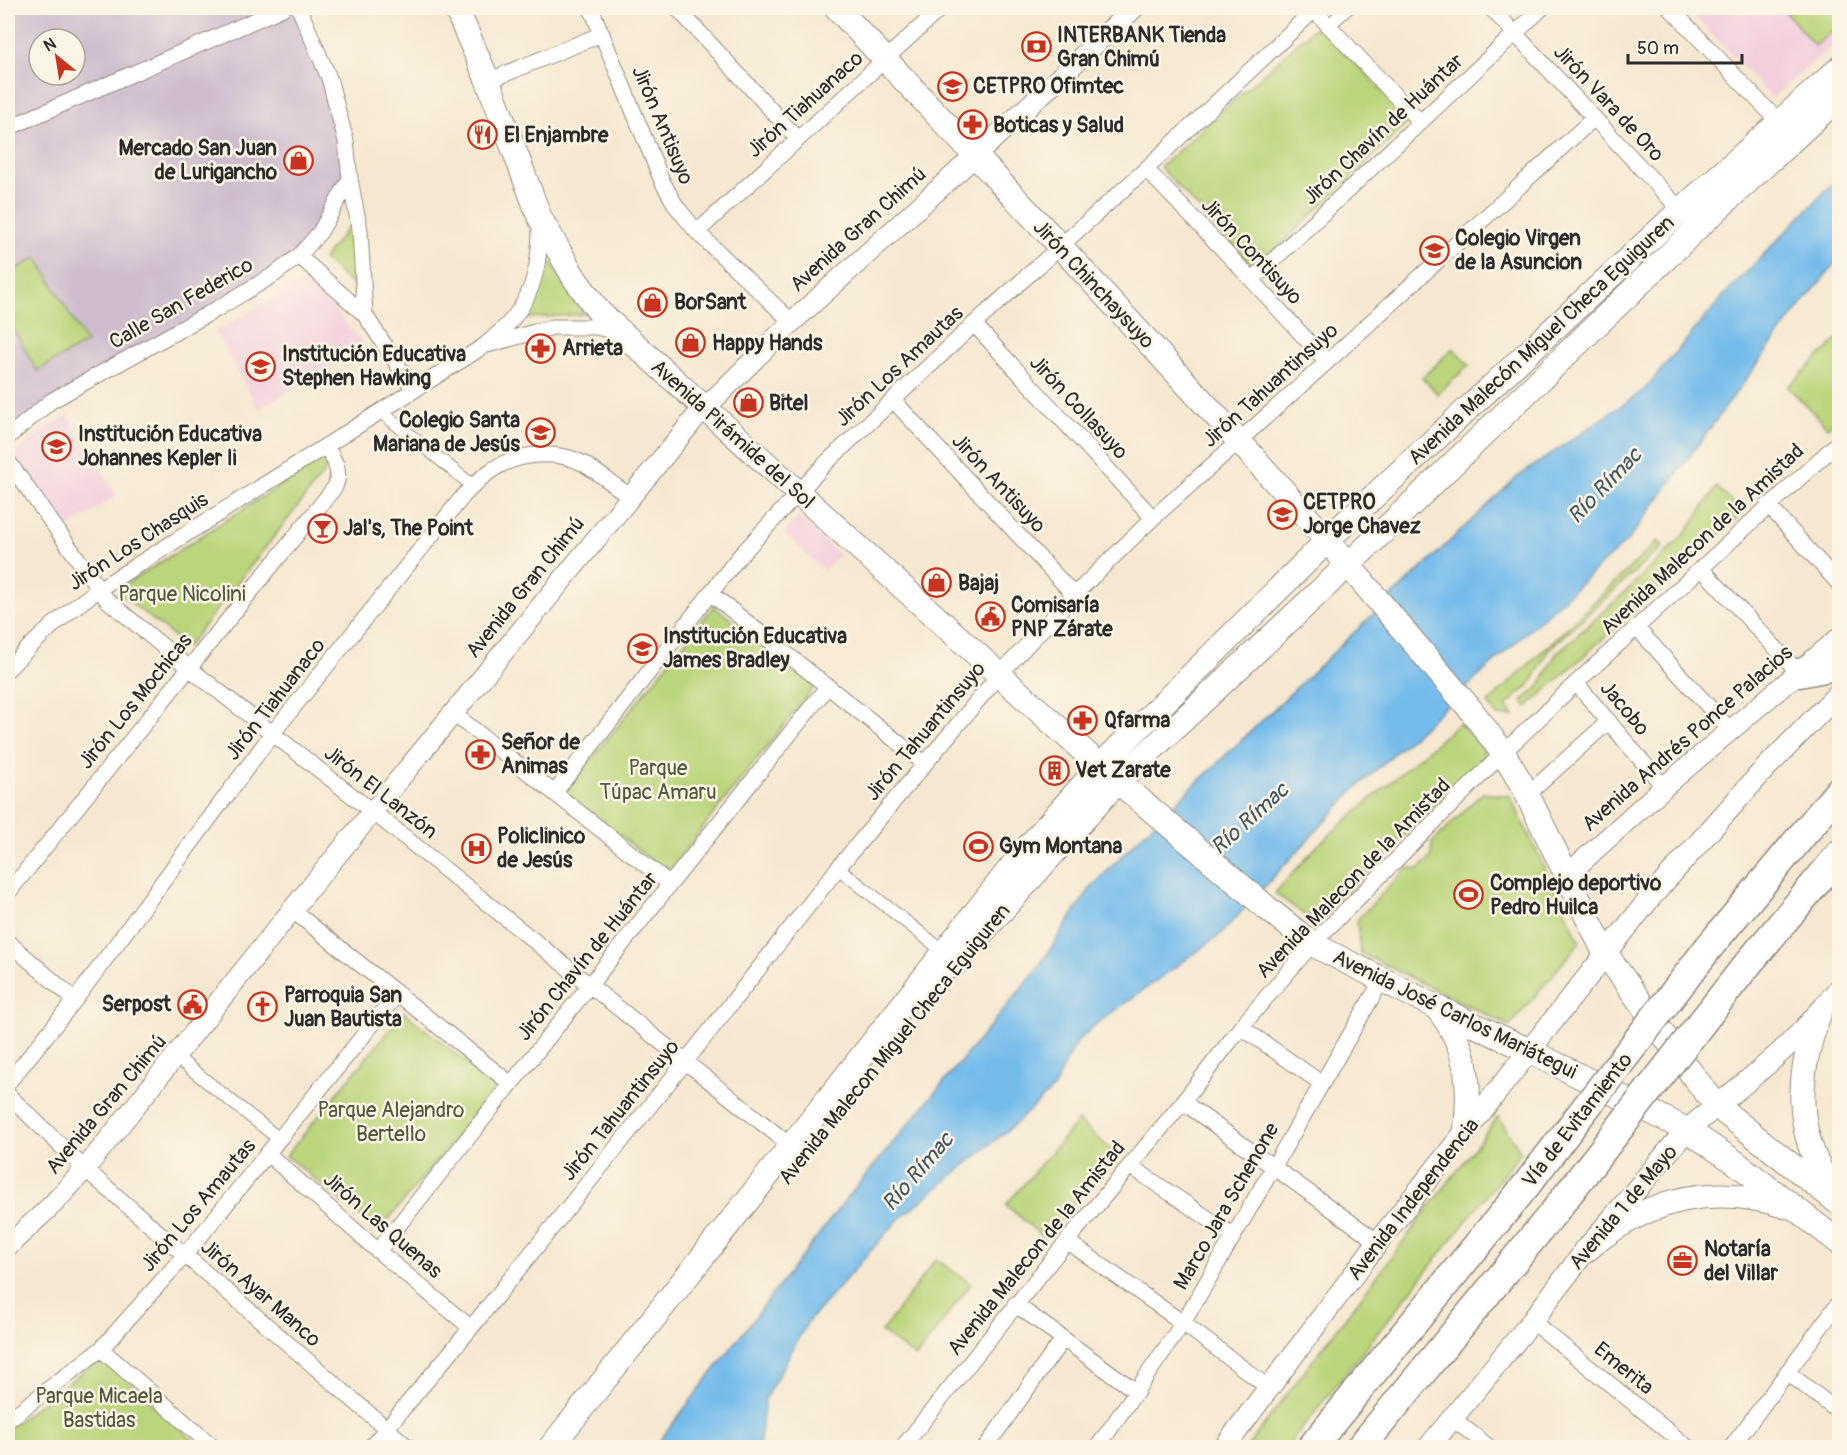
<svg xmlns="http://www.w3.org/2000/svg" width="1847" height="1455" font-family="Pangolin,sans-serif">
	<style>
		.built { fill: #f3cfde }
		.industrial { fill: #cfbdce; fill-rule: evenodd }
		.green { fill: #bbd57b; stroke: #738053; stroke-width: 1.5 }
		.water { fill: #73bbeb; stroke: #4f738b; stroke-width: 1.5 }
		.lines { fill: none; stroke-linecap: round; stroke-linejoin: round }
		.pedestrian-casing { stroke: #908a7e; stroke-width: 14 }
		.minor-casing { stroke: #908a7e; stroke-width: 17 }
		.tertiary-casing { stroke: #908a7e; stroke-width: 22 }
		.secondary-casing { stroke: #908a7e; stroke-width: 23 }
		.primary-casing { stroke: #908a7e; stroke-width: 26 }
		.motorway-casing { stroke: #908a7e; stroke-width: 31 }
		.pedestrian { stroke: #fff; stroke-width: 12 }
		.minor { stroke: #fff; stroke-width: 15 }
		.tertiary { stroke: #fff; stroke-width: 20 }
		.secondary { stroke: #fff; stroke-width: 21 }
		.primary { stroke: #fff; stroke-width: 24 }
		.motorway { stroke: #fff; stroke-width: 28 }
		.motorway-bridge-casing { stroke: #908a7e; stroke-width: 31; stroke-linecap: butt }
		.motorway-bridge { stroke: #fff; stroke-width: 28 }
		.labels { text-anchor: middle; stroke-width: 5; stroke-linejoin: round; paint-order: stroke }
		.poi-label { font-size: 21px; font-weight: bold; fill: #2b2b2b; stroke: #fcf5e5; text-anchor: start }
		.street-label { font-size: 21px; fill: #2b2b2b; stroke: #fcf5e5 }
		.park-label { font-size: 21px; fill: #4f563f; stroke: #fcf5e5 }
		.water-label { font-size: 22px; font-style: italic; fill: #415665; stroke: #fcf5e5 }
	</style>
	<rect width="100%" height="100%" fill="#fcf5e5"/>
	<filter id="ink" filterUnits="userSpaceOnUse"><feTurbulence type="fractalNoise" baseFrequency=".0167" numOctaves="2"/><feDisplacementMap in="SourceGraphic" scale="12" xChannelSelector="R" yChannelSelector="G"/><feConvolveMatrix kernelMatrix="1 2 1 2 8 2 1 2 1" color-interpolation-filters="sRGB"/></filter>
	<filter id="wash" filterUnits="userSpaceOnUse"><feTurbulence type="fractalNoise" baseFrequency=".008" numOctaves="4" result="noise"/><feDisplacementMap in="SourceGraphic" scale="24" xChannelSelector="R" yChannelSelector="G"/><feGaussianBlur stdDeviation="1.35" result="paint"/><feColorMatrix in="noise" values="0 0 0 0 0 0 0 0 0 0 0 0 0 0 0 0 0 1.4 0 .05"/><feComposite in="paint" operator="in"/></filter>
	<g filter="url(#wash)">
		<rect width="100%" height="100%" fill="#f6e8d0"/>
		<!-- built -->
		<path class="built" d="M1687 8H1839V39L1772 98Z
			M303 281 311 283 365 346 259 409 215 332Z
			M68 415 117 496 66 529 12 457 40 432Z
			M799 517 839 555 824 571 784 533Z"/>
		<!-- industrial -->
		<path class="industrial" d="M8 8H304L331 72 345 176 296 266 23 425 8 441ZM39 39H75V75H39Z"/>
		<!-- green -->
		<path class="green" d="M1782 8H1839V25L1815 46Z
			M1318 28 1323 30 1411 120 1255 269 1160 167 1312 30Z
			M351 224 358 290 323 259Z
			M37 257 86 343 37 371 8 319V274Z
			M547 257 549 259 584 314 521 319 539 280Z
			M1839 338V416L1827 427 1788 387Z
			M1453 348 1469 365 1438 394 1422 378Z
			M323 460 327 465 324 473 187 647 119 593 120 588 317 462Z
			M1717 487 1743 513 1527 707 1522 701 1539 687 1556 654 1622 595 1686 533Z
			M1658 541 1663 546 1549 649 1532 682 1506 706 1514 716H1497L1488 703Z
			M714 606 815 686 667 873 565 792Z
			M1459 723 1484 750 1482 759 1323 915 1306 916 1275 893 1319 844Z
			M1482 793 1510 796 1580 942 1510 1026 1360 953 1357 920 1407 868 1419 869 1431 857 1432 843Z
			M404 1012 497 1087 379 1231 286 1156Z
			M1498 1117 1521 1152 1287 1447H1247Z
			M1078 1121 1116 1154 1044 1238 1006 1205Z
			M936 1259 971 1284 916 1357 881 1332Z
			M102 1357 202 1448H8V1428Z"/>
		<!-- water -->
		<path class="water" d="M1839 177V258L1785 326 1629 539 1353 791 1220 935 1096 1024 1076 1043 1053 1089 1014 1125 898 1220 807 1323 765 1399 759 1447 654 1448 843 1203 1035 972 1090 889 1139 838 1516 478 1644 390 1727 292Z"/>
	</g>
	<g filter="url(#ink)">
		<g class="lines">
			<defs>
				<path id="pedestrian" d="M1329 25 1348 8
					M380 411 473 486
					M838 868 943 951
					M176 1057 279 1139"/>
				<path id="minor" d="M299 8 329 78 346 141 350 179 360 231 365 315 414 390
					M591 8 662 181 676 206 697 232 792 322
					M677 8 798 139
					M1312 8 1420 122
					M1491 8 1685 215
					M1670 8 1779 122
					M488 81 602 34
					M8 128 283 8
					M1146 169 1252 280 1327 362
					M697 232 941 8
					M299 256 365 315
					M1252 280 1542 8
					M974 324 1153 518
					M487 345 553 327H595L619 332
					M893 400 1074 595
					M8 437 51 401 215 310 275 274 299 256 320 232 350 179
					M8 461 107 600 189 668 373 812 791 1146
					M1768 505 1840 585
					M1701 568 1799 673
					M710 593 924 763
					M1636 627 1730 730
					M8 669C36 639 65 613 99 589L484 346C494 337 506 328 514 317 536 290 540 258 540 224
					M1576 683 1664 787
					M454 714 670 884
					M555 792 738 558 825 464 974 324 1146 169 1314 10
					M1527 795 1609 721
					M8 893 335 487C342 471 334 459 326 446
					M292 910 511 1084
					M8 942 75 1000
					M1241 1027 1321 1083
					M8 1083 75 1000 272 734 464 495C473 486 481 477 492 470 517 453 557 449 584 464 600 474 615 486 630 496
					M8 1095 85 1169 409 1448
					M1183 1102 1378 1242
					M268 1154 378 1251 471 1328
					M1130 1166 1234 1236
					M1067 1241 1183 1323 1269 1388
					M378 1251 828 686
					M1015 1304 1137 1392
					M1532 1321 1689 1448
					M101 1349 214 1448
					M1787 1372 1840 1413
					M1452 1418 1490 1448
					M8 1420 101 1349 185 1255 397 994
					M370 1448 471 1328 678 1071 838 868 999 675 1074 595 1153 518 1327 362 1594 118
					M902 1448 1067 1241 1183 1102 1241 1027 1312 944 1503 753 1576 683 1840 441
					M985 1448 1063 1339
					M1097 1448 1183 1323 1382 980
					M1731 1448 1840 1301"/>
				<path id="tertiary" d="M1566 876 1664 787 1840 637
					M8 1246 53 1204 85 1169 292 910 696 417 792 322 975 156 1134 8"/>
				<path id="secondary" d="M1224 1448 1378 1242 1650 898 1760 774 1840 692
					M1428 1448 1532 1321 1585 1251 1677 1141 1687 1130C1744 1083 1795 1047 1840 987"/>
				<path id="primary" d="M456 8 488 81 540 218 575 279 600 313 1100 766 1267 908 1312 944 1436 1007 1530 1051 1687 1130 1735 1162 1840 1243
					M837 8 1061 247 1239 441 1327 540 1471 710 1503 753 1524 788 1605 953 1694 1077 1717 1106 1840 1204
					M952 966 1118 781 1369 545 1697 228 1840 96
					M1438 1009C1468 1047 1471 1083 1466 1130
					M1819 1014C1795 1079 1794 1137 1836 1196
					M1585 1251C1644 1200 1710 1182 1785 1206
					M550 1448 791 1146 1021 855 1100 766 1342 526 1681 210 1840 68"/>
				<path id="motorway" d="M1799 673 1840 665
					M1709 947 1840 790
					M1742 971 1840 854
					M1311 1448 1524 1188
					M1360 1448 1554 1212"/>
			</defs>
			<!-- pedestrian casing -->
			<use href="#pedestrian" class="pedestrian-casing"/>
			<!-- minor casing -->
			<use href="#minor" class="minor-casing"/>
			<!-- tertiary casing -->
			<use href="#tertiary" class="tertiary-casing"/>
			<!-- secondary casing -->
			<use href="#secondary" class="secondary-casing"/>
			<!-- primary casing -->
			<use href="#primary" class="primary-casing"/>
			<!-- motorway casing -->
			<use href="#motorway" class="motorway-casing"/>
			<!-- pedestrian -->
			<use href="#pedestrian" class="pedestrian"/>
			<!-- minor -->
			<use href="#minor" class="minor"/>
			<!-- tertiary -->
			<use href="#tertiary" class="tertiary"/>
			<!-- secondary -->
			<use href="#secondary" class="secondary"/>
			<!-- primary -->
			<use href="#primary" class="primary"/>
			<!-- motorway -->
			<use href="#motorway" class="motorway"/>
			<defs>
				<path id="motorway-bridge" d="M1524 1188 1709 947
					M1554 1212 1742 971"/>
			</defs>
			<!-- motorway-bridge casing -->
			<use href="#motorway-bridge" class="motorway-bridge-casing"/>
			<!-- motorway-bridge -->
			<use href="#motorway-bridge" class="motorway-bridge"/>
		</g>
	</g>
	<!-- icons -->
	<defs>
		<symbol id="bank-ring" viewBox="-11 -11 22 22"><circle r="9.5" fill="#fcf5e5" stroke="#c8321e" stroke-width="1.5"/><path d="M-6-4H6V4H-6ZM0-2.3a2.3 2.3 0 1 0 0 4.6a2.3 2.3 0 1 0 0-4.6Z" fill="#c8321e"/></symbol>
		<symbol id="university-ring" viewBox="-11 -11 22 22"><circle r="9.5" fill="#fcf5e5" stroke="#c8321e" stroke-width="1.5"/><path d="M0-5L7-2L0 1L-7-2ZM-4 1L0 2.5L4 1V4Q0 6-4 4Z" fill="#c8321e"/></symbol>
		<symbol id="pharmacy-ring" viewBox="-11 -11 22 22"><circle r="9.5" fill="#fcf5e5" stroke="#c8321e" stroke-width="1.5"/><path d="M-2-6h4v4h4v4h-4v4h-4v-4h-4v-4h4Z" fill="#c8321e"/></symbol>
		<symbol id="restaurant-ring" viewBox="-11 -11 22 22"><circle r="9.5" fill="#fcf5e5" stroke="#c8321e" stroke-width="1.5"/><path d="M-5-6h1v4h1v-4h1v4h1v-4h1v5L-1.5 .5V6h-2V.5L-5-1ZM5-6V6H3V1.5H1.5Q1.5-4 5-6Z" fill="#c8321e"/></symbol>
		<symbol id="shop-ring" viewBox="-11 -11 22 22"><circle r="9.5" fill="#fcf5e5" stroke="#c8321e" stroke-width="1.5"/><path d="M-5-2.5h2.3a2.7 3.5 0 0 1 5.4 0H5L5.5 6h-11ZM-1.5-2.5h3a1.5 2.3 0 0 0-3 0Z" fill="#c8321e"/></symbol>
		<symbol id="school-ring" viewBox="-11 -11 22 22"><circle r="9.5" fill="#fcf5e5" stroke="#c8321e" stroke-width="1.5"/><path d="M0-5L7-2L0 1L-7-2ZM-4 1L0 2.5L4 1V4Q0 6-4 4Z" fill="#c8321e"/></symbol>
		<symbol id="bar-ring" viewBox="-11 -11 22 22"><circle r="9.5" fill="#fcf5e5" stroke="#c8321e" stroke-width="1.5"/><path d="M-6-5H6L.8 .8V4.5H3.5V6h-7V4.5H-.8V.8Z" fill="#c8321e"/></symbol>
		<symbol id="civic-ring" viewBox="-11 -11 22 22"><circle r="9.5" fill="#fcf5e5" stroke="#c8321e" stroke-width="1.5"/><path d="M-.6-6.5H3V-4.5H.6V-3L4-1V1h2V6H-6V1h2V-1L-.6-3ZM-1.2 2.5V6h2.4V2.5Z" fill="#c8321e"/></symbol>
		<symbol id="building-ring" viewBox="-11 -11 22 22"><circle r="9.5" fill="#fcf5e5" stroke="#c8321e" stroke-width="1.5"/><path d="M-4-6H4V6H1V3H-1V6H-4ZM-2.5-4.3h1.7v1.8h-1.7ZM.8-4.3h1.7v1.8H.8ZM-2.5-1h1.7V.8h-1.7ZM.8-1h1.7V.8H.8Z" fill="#c8321e"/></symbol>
		<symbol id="stadium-ring" viewBox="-11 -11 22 22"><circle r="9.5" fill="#fcf5e5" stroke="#c8321e" stroke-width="1.5"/><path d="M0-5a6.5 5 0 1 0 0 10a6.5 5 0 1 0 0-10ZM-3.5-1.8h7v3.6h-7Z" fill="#c8321e"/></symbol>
		<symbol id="hospital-ring" viewBox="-11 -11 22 22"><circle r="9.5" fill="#fcf5e5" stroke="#c8321e" stroke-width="1.5"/><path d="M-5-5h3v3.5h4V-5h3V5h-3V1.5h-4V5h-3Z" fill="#c8321e"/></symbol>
		<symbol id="church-ring" viewBox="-11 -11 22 22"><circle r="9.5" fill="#fcf5e5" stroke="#c8321e" stroke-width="1.5"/><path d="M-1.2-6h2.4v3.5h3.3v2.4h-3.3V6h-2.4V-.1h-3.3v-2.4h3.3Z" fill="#c8321e"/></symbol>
		<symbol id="office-ring" viewBox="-11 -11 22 22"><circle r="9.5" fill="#fcf5e5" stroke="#c8321e" stroke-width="1.5"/><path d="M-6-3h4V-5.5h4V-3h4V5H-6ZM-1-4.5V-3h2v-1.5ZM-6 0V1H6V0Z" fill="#c8321e"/></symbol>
	</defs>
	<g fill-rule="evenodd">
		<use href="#bank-ring" x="1020" y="30" width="33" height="33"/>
		<use href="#university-ring" x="936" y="70" width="33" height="33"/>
		<use href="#pharmacy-ring" x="956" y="108" width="33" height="33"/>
		<use href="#restaurant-ring" x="466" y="118" width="33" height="33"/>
		<use href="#shop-ring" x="282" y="144" width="33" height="33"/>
		<use href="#school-ring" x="1418" y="234" width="33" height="33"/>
		<use href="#shop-ring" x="636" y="286" width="33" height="33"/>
		<use href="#shop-ring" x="674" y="326" width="33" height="33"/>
		<use href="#pharmacy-ring" x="524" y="332" width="33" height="33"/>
		<use href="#school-ring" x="244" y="350" width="33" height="33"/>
		<use href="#shop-ring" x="732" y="386" width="33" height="33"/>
		<use href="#school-ring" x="524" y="416" width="33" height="33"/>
		<use href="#school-ring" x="40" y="430" width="33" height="33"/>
		<use href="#university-ring" x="1266" y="498" width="33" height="33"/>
		<use href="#bar-ring" x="306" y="512" width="33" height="33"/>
		<use href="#shop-ring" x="920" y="566" width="33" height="33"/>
		<use href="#civic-ring" x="974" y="600" width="33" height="33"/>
		<use href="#school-ring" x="626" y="632" width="33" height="33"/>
		<use href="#pharmacy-ring" x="1066" y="704" width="33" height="33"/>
		<use href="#pharmacy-ring" x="464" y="738" width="33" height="33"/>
		<use href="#building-ring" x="1038" y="754" width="33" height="33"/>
		<use href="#stadium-ring" x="962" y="830" width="33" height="33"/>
		<use href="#hospital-ring" x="460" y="832" width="33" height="33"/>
		<use href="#stadium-ring" x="1452" y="878" width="33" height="33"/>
		<use href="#civic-ring" x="176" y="988" width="33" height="33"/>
		<use href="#church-ring" x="246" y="990" width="33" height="33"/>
		<use href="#office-ring" x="1666" y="1244" width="33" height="33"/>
	</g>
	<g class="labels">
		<!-- poi labels -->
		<g class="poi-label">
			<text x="1057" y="42">INTERBANK Tienda<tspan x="1057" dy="24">Gran Chimú</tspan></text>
			<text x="973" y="93">CETPRO Ofimtec</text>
			<text x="993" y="132">Boticas y Salud</text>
			<text x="504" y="142">El Enjambre</text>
			<text x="277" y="155" text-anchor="end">Mercado San Juan<tspan x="277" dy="24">de Lurigancho</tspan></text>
			<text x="1455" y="245">Colegio Virgen<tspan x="1455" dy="24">de la Asuncion</tspan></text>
			<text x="674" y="309">BorSant</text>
			<text x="712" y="350">Happy Hands</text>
			<text x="562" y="355">Arrieta</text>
			<text x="282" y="361">Institución Educativa<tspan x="282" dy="24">Stephen Hawking</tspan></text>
			<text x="769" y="410">Bitel</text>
			<text x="520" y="427" text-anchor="end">Colegio Santa<tspan x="520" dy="24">Mariana de Jesús</tspan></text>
			<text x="78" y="441">Institución Educativa<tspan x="78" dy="24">Johannes Kepler Ii</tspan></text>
			<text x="1303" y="509">CETPRO<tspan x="1303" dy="24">Jorge Chavez</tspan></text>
			<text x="343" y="535">Jal's, The Point</text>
			<text x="958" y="590">Bajaj</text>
			<text x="1011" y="612">Comisaría<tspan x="1011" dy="24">PNP Zárate</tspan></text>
			<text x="663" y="643">Institución Educativa<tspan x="663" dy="24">James Bradley</tspan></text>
			<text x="1104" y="727">Qfarma</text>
			<text x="501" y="749">Señor de<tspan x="501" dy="24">Animas</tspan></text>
			<text x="1075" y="777">Vet Zarate</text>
			<text x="497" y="843">Policlinico<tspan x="497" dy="24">de Jesús</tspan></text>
			<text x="999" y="853">Gym Montana</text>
			<text x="1490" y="890">Complejo deportivo<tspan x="1490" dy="24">Pedro Huilca</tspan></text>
			<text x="284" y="1002">Parroquia San<tspan x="284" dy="24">Juan Bautista</tspan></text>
			<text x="171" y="1011" text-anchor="end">Serpost</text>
			<text x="1704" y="1256">Notaría<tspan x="1704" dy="24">del Villar</tspan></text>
		</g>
		<!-- street labels -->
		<g class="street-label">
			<text transform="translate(1609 103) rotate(47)" y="7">Jirón Vara de Oro</text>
			<text transform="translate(805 104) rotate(-42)" y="7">Jirón Tiahuanaco</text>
			<text transform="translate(663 125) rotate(67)" y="7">Jirón Antisuyo</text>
			<text transform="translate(1383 129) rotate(-43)" y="7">Jirón Chavín de Huántar</text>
			<text transform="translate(858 229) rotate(-42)" y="7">Avenida Gran Chimú</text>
			<text transform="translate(1252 251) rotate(47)" y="7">Jirón Contisuyo</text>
			<text transform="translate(1094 284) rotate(47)" y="7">Jirón Chinchaysuyo</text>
			<text transform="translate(181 303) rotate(-30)" y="7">Calle San Federico</text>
			<text transform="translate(1541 340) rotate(-43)" y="7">Avenida Malecón Miguel Checa Eguiguren</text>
			<text transform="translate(899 366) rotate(-43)" y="7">Jirón Los Amautas</text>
			<text transform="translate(1270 385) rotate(-42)" y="7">Jirón Tahuantinsuyo</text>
			<text transform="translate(1079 407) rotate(47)" y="7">Jirón Collasuyo</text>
			<text transform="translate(733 434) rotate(42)" y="7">Avenida Pirámide del Sol</text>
			<text transform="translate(999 483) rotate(47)" y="7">Jirón Antisuyo</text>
			<text transform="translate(1702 539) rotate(-43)" y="7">Avenida Malecon de la Amistad</text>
			<text transform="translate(138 541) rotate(-33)" y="7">Jirón Los Chasquis</text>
			<text transform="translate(525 587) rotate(-51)" y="7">Avenida Gran Chimú</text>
			<text transform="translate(275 699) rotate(-52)" y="7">Jirón Tiahuanaco</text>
			<text transform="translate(135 701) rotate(-51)" y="7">Jirón Los Mochicas</text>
			<text transform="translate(1625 708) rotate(50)" y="7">Jacobo</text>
			<text transform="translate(925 731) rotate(-50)" y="7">Jirón Tahuantinsuyo</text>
			<text transform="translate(1687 738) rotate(-41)" y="7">Avenida Andrés Ponce Palacios</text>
			<text transform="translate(381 792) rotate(38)" y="7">Jirón El Lanzón</text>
			<text transform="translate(1353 878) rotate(-46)" y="7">Avenida Malecon de la Amistad</text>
			<text transform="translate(587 956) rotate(-51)" y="7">Jirón Chavín de Huántar</text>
			<text transform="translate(1455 1014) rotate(26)" y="7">Avenida José Carlos Mariátegui</text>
			<text transform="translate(894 1044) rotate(-51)" y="7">Avenida Malecon Miguel Checa Eguiguren</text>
			<text transform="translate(106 1104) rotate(-50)" y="7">Avenida Gran Chimú</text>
			<text transform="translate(620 1110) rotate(-51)" y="7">Jirón Tahuantinsuyo</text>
			<text transform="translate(1577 1120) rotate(-52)" y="7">Vía de Evitamiento</text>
			<text transform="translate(1413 1199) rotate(-52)" y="7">Avenida Independencia</text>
			<text transform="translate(198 1205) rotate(-50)" y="7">Jirón Los Amautas</text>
			<text transform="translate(1226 1206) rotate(-60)" y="7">Marco Jara Schenone</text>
			<text transform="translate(1623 1207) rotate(-50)" y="7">Avenida 1 de Mayo</text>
			<text transform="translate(383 1225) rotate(41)" y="7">Jirón Las Quenas</text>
			<text transform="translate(1036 1248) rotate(-51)" y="7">Avenida Malecon de la Amistad</text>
			<text transform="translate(261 1293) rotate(41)" y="7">Jirón Ayar Manco</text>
			<text transform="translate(1624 1368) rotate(39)" y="7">Emerita</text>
		</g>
		<!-- park labels -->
		<g class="park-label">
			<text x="182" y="601">Parque Nicolini</text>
			<text x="658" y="775">Parque<tspan x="658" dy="24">Túpac Amaru</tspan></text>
			<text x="391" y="1117">Parque Alejandro<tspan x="391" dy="24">Bertello</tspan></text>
			<text x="99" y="1403">Parque Micaela<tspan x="99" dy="24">Bastidas</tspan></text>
		</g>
		<!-- water labels -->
		<g class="water-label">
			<text transform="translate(1604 485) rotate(-46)" y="8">Río Rímac</text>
			<text transform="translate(1249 818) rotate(-42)" y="8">Río Rímac</text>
			<text transform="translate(917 1171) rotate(-49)" y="8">Río Rímac</text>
		</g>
	</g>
	<!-- margin -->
	<rect width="1847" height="1455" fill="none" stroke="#fcf5e5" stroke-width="30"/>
	<!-- north arrow -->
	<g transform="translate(57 57) rotate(330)"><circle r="28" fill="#fcf5e5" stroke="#a8a49b" stroke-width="1.5"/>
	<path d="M0-4.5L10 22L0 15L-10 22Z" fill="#c8321e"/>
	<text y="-9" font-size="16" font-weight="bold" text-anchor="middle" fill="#2b2b2b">N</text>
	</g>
	<!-- scale -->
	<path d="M1628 54v9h114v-9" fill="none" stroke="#2b2b2b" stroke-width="3"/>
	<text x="1637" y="54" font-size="18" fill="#2b2b2b" stroke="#fcf5e5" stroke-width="4.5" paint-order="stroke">50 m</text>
</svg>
